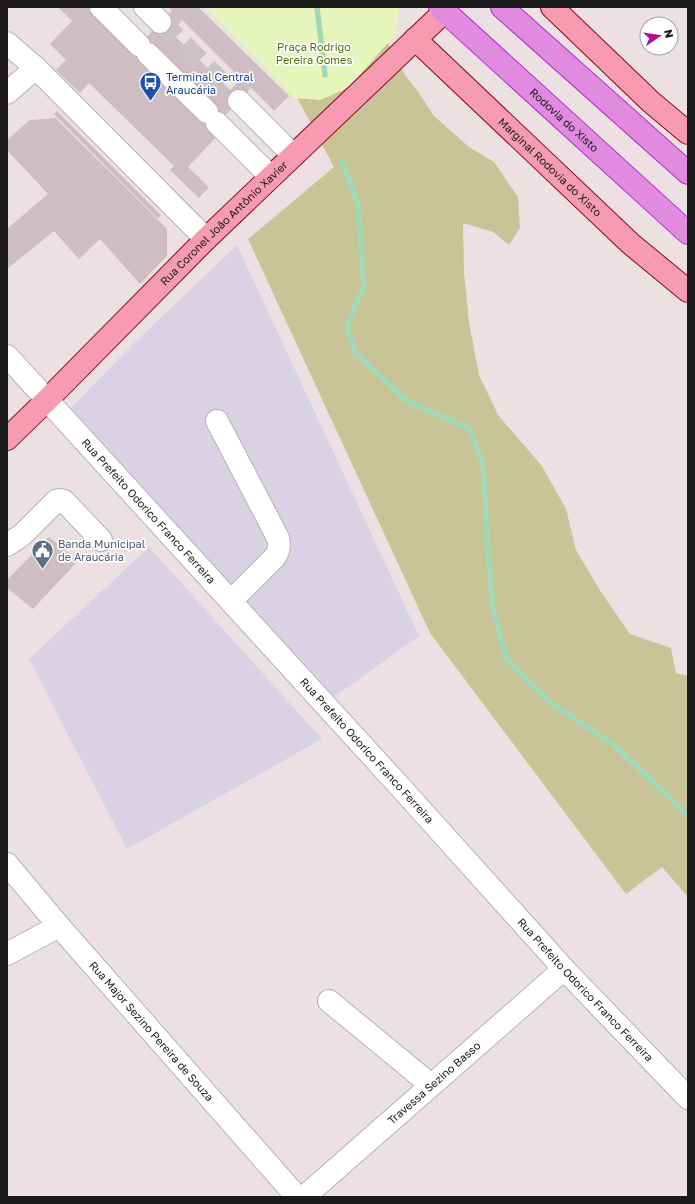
<svg xmlns="http://www.w3.org/2000/svg" width="695" height="1204" font-family="'Golos Text',sans-serif">
	<style>
		.industrial { fill: #d9d2e5 }
		.forest { fill: #c9c497 }
		.park { fill: #e7f5bd }
		.lines { fill: none; stroke-linecap: round; stroke-linejoin: round }
		.stream { stroke: #a2d8b8; stroke-width: 5.5 }
		.building { fill: #cebec4; fill-rule: evenodd }
		.minor-tunnel { stroke: #ccc2c4; stroke-width: 22; stroke-dasharray: 22 11; stroke-linecap: butt }
		.minor-casing { stroke: #b3b3b3; stroke-width: 24 }
		.major-casing { stroke: #89081a; stroke-width: 24 }
		.highway-casing { stroke: #b22ccb; stroke-width: 24 }
		.minor { stroke: #fff; stroke-width: 22 }
		.major { stroke: #f69bb1; stroke-width: 22 }
		.highway { stroke: #e08be0; stroke-width: 22 }
		.labels { text-anchor: middle; stroke-width: 3.5; stroke-linejoin: round; paint-order: stroke }
		.park-label { font-size: 11px; fill: #577010; stroke: #fff }
		.transit-label { font-size: 11px; fill: #164399; stroke: #fff; text-anchor: start }
		.street-label { font-size: 11px; fill: #1a1a1a; stroke: #fff }
		.service-label { font-size: 11px; fill: #4e5e75; stroke: #fff; text-anchor: start }
	</style>
	<rect width="100%" height="100%" fill="#ece0e2"/>
	<!-- industrial -->
	<path class="industrial" d="M237 245 419 636 334 697 70 409 131 346Z
		M149 547 322 739 127 849 29 659Z"/>
	<!-- forest -->
	<path class="forest" d="M369 7 405 75 419 93 434 116 469 147 494 162 518 197 520 228 509 245 493 232 463 223 464 272 469 322 479 375 498 415 542 466 566 509 576 550 601 592 630 634 671 648 676 673 688 676V897L662 867 626 894 430 633 248 239 334 167 291 86Z"/>
	<!-- park -->
	<path class="park" d="M205 7H399L396 34 348 88 320 100 294 98Z"/>
	<g class="lines">
		<!-- stream -->
		<path class="stream" d="M317 7 325 75
			M342 161 358 204 361 244 364 286 347 326 355 353 407 401 470 429 483 464 488 552 493 610 507 660 551 703 614 745 688 815"/>
	</g>
	<!-- building -->
	<path class="building" d="M58 7H94L136 48 172 11 168 7H198L289 96 274 111 251 88 214 127 220 133 188 167 209 187 199 198 170 170 174 166 89 83 80 93 56 70 66 60 50 44 72 21ZM182 20 241 79 230 90 171 32Z
		M57 111 161 215 158 219 54 114Z
		M56 118 167 229V256L140 284 100 239 79 259 54 231 7 269V229L48 194 7 150V140L30 120Z
		M49 537 78 561 33 609 7 588V580Z"/>
	<g class="lines">
		<!-- minor-tunnel -->
		<path class="minor-tunnel" d="M160 22 239 101"/>
		<defs>
			<g id="minor">
				<path d="M101 7 139 45"/>
				<path d="M145 7 160 22"/>
				<path d="M7 43 36 68 206 239"/>
				<path d="M148 54 207 112"/>
				<path d="M7 93 36 68"/>
				<path d="M239 101 293 155"/>
				<path d="M217 123 271 177"/>
				<path id="s1" d="M7 356 403 790 564 969 688 1098"/>
				<path d="M217 421 278 538C280 546 279 551 275 557L231 601"/>
				<path d="M7 545 22 535 56 501 60 500 64 501 101 540"/>
				<path id="s2" d="M7 864 59 926 297 1197"/>
				<path d="M7 954 59 926"/>
				<path d="M329 1001 431 1085"/>
				<path id="s3" d="M304 1197 564 969"/>
			</g>
			<g id="major">
				<path d="M552 7 651 102 688 133"/>
				<path id="s4" d="M415 39 631 244 688 291"/>
				<path id="s5" d="M7 439 47 400 206 239 445 11"/>
			</g>
			<g id="highway">
				<path id="s6" d="M440 7 688 233"/>
				<path d="M502 7 688 173"/>
			</g>
		</defs>
		<!-- minor casing -->
		<use href="#minor" class="minor-casing"/>
		<!-- major casing -->
		<use href="#major" class="major-casing"/>
		<!-- highway casing -->
		<use href="#highway" class="highway-casing"/>
		<!-- minor -->
		<use href="#minor" class="minor"/>
		<!-- major -->
		<use href="#major" class="major"/>
		<!-- highway -->
		<use href="#highway" class="highway"/>
	</g>
	<!-- icons -->
	<defs>
		<symbol id="bus-pin" viewBox="-11 -11 22 30"><path d="M0 17L-7.5 6A9.5 9.5 0 1 1 7.5 6Z" fill="#1a4fb4" stroke="#fff"/><path d="M-5-6H5V4H4V6H2V4H-2V6H-4V4H-5ZM-3.5-4V0h7V-4ZM-3.5 1.2v1.5H-2V1.2ZM2 1.2v1.5H3.5V1.2Z" fill="#fff"/></symbol>
		<symbol id="civic-pin" viewBox="-11 -11 22 30"><path d="M0 17L-7.5 6A9.5 9.5 0 1 1 7.5 6Z" fill="#5c6f8a" stroke="#fff"/><path d="M-.6-6.5H3V-4.5H.6V-3L4-1V1h2V6H-6V1h2V-1L-.6-3ZM-1.2 2.5V6h2.4V2.5Z" fill="#fff"/></symbol>
	</defs>
	<g fill-rule="evenodd">
		<use href="#bus-pin" x="138" y="70" width="25" height="34"/>
		<use href="#civic-pin" x="30" y="538" width="25" height="34"/>
	</g>
	<g class="labels">
		<!-- park labels -->
		<g class="park-label">
			<text x="314" y="51">Praça Rodrigo<tspan x="314" dy="13">Pereira Gomes</tspan></text>
		</g>
		<!-- transit labels -->
		<g class="transit-label">
			<text x="166" y="81">Terminal Central<tspan x="166" dy="13">Araucária</tspan></text>
		</g>
		<!-- street labels -->
		<g class="street-label">
			<text dy="4" stroke="none"><textPath href="#s6" startOffset="168">Rodovia do Xisto</textPath></text>
			<text dy="4" stroke="none"><textPath href="#s4" startOffset="186">Marginal Rodovia do Xisto</textPath></text>
			<text dy="4" stroke="none"><textPath href="#s5" startOffset="306">Rua Coronel João Antônio Xavier</textPath></text>
			<text dy="4" stroke="none"><textPath href="#s1" startOffset="210">Rua Prefeito Odorico Franco Ferreira</textPath></text>
			<text dy="4" stroke="none"><textPath href="#s1" startOffset="534">Rua Prefeito Odorico Franco Ferreira</textPath></text>
			<text dy="4" stroke="none"><textPath href="#s1" startOffset="858">Rua Prefeito Odorico Franco Ferreira</textPath></text>
			<text dy="4" stroke="none"><textPath href="#s2" startOffset="221">Rua Major Sezino Pereira de Souza</textPath></text>
			<text dy="4" stroke="none"><textPath href="#s3" startOffset="173">Travessa Sezino Basso</textPath></text>
		</g>
		<!-- service labels -->
		<g class="service-label">
			<text x="58" y="548">Banda Municipal<tspan x="58" dy="13">de Araucária</tspan></text>
		</g>
	</g>
	<!-- border -->
	<rect width="695" height="1204" fill="none" stroke="#1a1a1a" stroke-width="16"/>
	<!-- north arrow -->
	<g transform="translate(659 36) rotate(77)"><circle r="19" fill="#ffffff" stroke="#a3a3a3"/>
	<path d="M0-3L7 15L0 10L-7 15Z" fill="#ba0a9a"/>
	<text y="-6" font-size="11" font-weight="bold" text-anchor="middle" fill="#1a1a1a">N</text>
	</g>
</svg>
